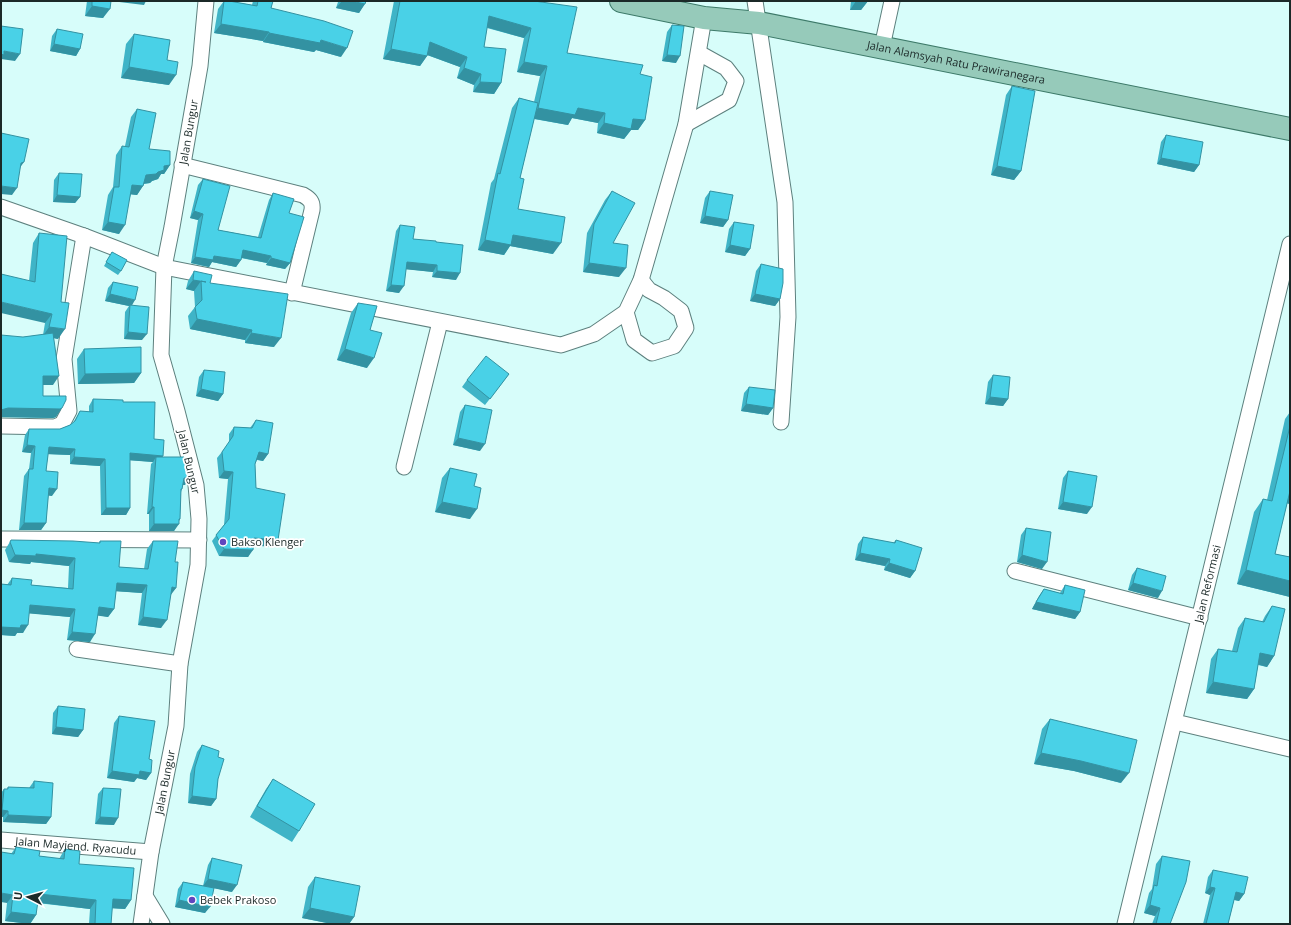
<svg xmlns="http://www.w3.org/2000/svg" width="1291" height="925" font-family="'Open Sans',sans-serif">
	<style>
		.lines { fill: none; stroke-linecap: round; stroke-linejoin: round }
		.street-casing { stroke: #5d807e; stroke-width: 17 }
		.primary-casing { stroke: #3d7a69; stroke-width: 24 }
		.street { stroke: #fff; stroke-width: 15 }
		.primary { stroke: #96caba; stroke-width: 22 }
		.wall { fill: #3fb4c7 }
		.shaded-wall { fill: #3392a2 }
		.building { fill: #49d1e7; stroke: #3392a2 }
		.poi-dot { fill: #6045be; stroke: #fff; stroke-width: 1.5 }
		.labels { text-anchor: middle; stroke-width: 3.5; stroke-linejoin: round; paint-order: stroke }
		.street-label { font-size: 11px; fill: #1b2928; stroke: #fff }
		.poi-label { font-size: 11px; fill: #1b2928; stroke: #fff; text-anchor: start }
	</style>
	<rect width="100%" height="100%" fill="#d7fdfa"/>
	<g class="lines">
		<defs>
			<g id="street">
				<path d="M755 1 785 202 788 317 781 422"/>
				<path d="M882 47 892 1"/>
				<path d="M686 124 729 100 736 81 726 68 699 53"/>
				<path d="M182 165 303 195C310 199 313 202 312 210L292 293"/>
				<path d="M1 207 84 236 164 267 561 345 594 334 626 312 641 280 686 124 704 18"/>
				<path d="M626 312 634 340 652 353 674 346 686 328 681 311 664 298 649 290 641 280"/>
				<path d="M1 426 55 427 62 424 69 411 64 359 84 236"/>
				<path d="M404 467 440 322"/>
				<path d="M1 539 199 540"/>
				<path d="M1015 571 1200 618"/>
				<path d="M77 649 180 664"/>
				<path d="M1175 722 1290 749"/>
				<path id="s1" d="M1 840 151 852"/>
				<path d="M145 896 162 924"/>
				<path id="s2" d="M141 924 151 852 176 726 180 664 198 565 199 519 196 485 177 411 161 355 164 267 172 227 200 66 206 1"/>
				<path id="s3" d="M1125 924 1290 244"/>
			</g>
			<g id="primary">
				<path id="s4" d="M621 1 704 18 759 23 1290 129"/>
			</g>
		</defs>
		<!-- street casing -->
		<use href="#street" class="street-casing"/>
		<!-- primary casing -->
		<use href="#primary" class="primary-casing"/>
		<!-- street -->
		<use href="#street" class="street"/>
		<!-- primary -->
		<use href="#primary" class="primary"/>
	</g>
	<!-- wall -->
	<path class="wall" d="M87 1H111L103 18 85 16Z
		M224 1H229L252 5 253 1H273L271 8 341 57 316 50 314 52 263 42V41L214 33 218 9Z
		M332 1H366L359 13 336 8 338 2Z
		M394 1H534L567 53 640 74 645 120 638 130H631L624 139 597 133 598 123 572 118 568 125 534 119 520 178 518 209 553 254 510 246 504 255 478 250 491 183 494 179 512 108 519 98 534 102 540 76 517 72 524 38 487 28 484 47 501 83 494 94 473 92 474 85 457 78 460 67 427 55V56L420 66 383 59Z
		M851 1H868L861 10H850Z
		M672 25 676 63 662 61 667 32Z
		M57 29 80 49 76 56 50 51 52 36Z
		M134 34 169 85 121 78 126 44Z
		M1012 86 1021 171 1014 180 991 175 1006 95Z
		M137 109 149 149 170 165 164 174H161L158 179 152 181 150 183 144 184 137 195 131 194 119 234 102 230 108 195 113 187 116 155 122 146H125L131 117Z
		M1166 135 1199 165 1194 172 1157 164 1161 142Z
		M59 173 80 197 75 203 53 202 54 180Z
		M203 179 218 230 258 237 269 200 273 193 289 213 290 263 285 269 266 265 267 263 241 258V260L236 267 212 262 209 267 191 263 198 220 190 218 198 185Z
		M612 191 613 243 619 277 583 272 587 233 605 200Z
		M710 191 728 220 723 227 700 223 705 198Z
		M734 222 750 249 745 256 725 252 729 229Z
		M400 225 413 239 436 242 456 280 432 277 433 272 406 269 399 293 386 291 396 231Z
		M39 233 58 339 54 338 53 385H43V396L56 417 53 418 1 417 23 337 43 335 45 323 29 281 33 243Z
		M112 252 121 271 118 275 104 266Z
		M761 264 780 299 775 306 750 301 756 271Z
		M194 271 210 283 274 347 245 343V340L190 329 188 316 195 307 194 291 186 289 188 281Z
		M113 282 132 305 142 340 124 339 125 312 129 306 105 301 108 288Z
		M358 303 367 368 337 360 351 313Z
		M84 349 141 373 134 383 78 384 77 359Z
		M204 370 223 394 218 401 196 396 199 377Z
		M509 374 485 405 462 387 467 380Z
		M993 375 1008 399 1003 406 985 404 988 382Z
		M749 387 773 408 768 415 741 411 744 393Z
		M93 399 123 402 154 439 163 456 162 457 185 485H183L182 489 181 492 180 519 174 531H149V514H147L151 464 153 462 130 460V508L126 515H101L100 466 70 464V455L48 454 46 471 52 496 48 495 46 523 41 530H19L24 476 29 469 31 453 22 452 25 435 29 429H60L70 425 73 423 80 411 89 412V406Z
		M465 405 480 451 453 445 460 412Z
		M1290 412V504L1287 503 1275 554 1290 557V597L1237 584 1254 512 1263 499 1267 500 1285 419Z
		M256 420 268 454 263 461 257 460 255 464 256 488 273 547 254 545 248 557 219 556 212 541 224 525 228 479 219 478 217 458 229 443V434L234 427 250 428Z
		M450 468 474 486 470 519 435 512 442 478Z
		M1068 471 1087 514 1058 509 1063 478Z
		M1026 528 1042 569 1017 562 1021 535Z
		M863 537 893 543 896 540 915 571 910 578 884 570 885 566 855 560 858 544Z
		M11 540 99 543 100 541 119 567 144 569 147 549 153 541 175 562 176 588 170 595 161 628 138 625 142 593 116 591 114 609 108 617 98 615 90 642 67 640 70 617 29 613 23 633H17L15 636 1 635V584L7 585 12 578 31 585 68 588 69 566 31 562 30 564 9 562 5 550Z
		M1137 568 1158 598 1128 590 1132 575Z
		M1065 585 1080 612 1075 619 1032 609 1039 596 1044 589 1060 593Z
		M1272 606 1274 656 1267 667 1258 665 1254 689 1247 699 1206 693 1211 659 1218 649 1232 651 1238 628 1245 618 1262 622 1265 616Z
		M58 706 83 730 78 737 52 734 53 713Z
		M119 716 149 759 151 773 146 780 137 778 134 782 107 778 114 723Z
		M1050 719 1121 783 1074 771 1034 764 1042 729Z
		M202 745 218 757V779L216 799 211 806 188 803 190 774 197 752Z
		M273 779 299 831 292 842 250 817 266 789Z
		M34 781 51 817 46 824 3 822V817H1V793L4 789H7L8 787 29 788Z
		M103 788 114 825 95 824 98 794Z
		M16 847 39 856 59 859 65 849 79 864 131 900 125 909 112 908 111 924H89L90 909 37 903 36 915 30 924 5 921 7 903 11 854Z
		M1162 856 1170 924H1152L1155 916 1144 913 1149 893 1152 889 1156 864Z
		M212 858 232 892 214 888 205 913 175 907 178 889 183 882 203 886 208 865Z
		M1213 870 1244 894 1239 901 1234 900 1228 924H1203L1210 895 1205 893 1208 877Z
		M315 877 354 917 349 924H332L302 918 308 887Z"/>
	<!-- shaded-wall -->
	<path class="shaded-wall" d="M111 1H146L144 5Z
		M342 1H351L365 4 359 13 336 8Z
		M856 1H868L861 10H850Z
		M92 6 110 9 103 18 85 16Z
		M489 16 531 28 524 38 482 26Z
		M221 24 269 32 263 41 214 33Z
		M269 33 321 40 347 48 341 57 316 50 314 52 263 42Z
		M430 42 467 57 460 67 422 53Z
		M54 44 80 49 76 56 50 51Z
		M391 49 427 56 420 66 383 59Z
		M4 51 20 54 15 61 1 59V54Z
		M667 55 680 56 676 63 662 61Z
		M524 62 547 66 540 76 517 72Z
		M129 67 176 75 169 85 121 78Z
		M464 68 481 74 474 85 457 78Z
		M480 82 501 83 494 94 473 92Z
		M538 108H578L605 113 598 123 572 118 568 125 530 118Z
		M633 119 645 120 638 130H631L624 139 597 133 604 123Z
		M1161 158 1199 165 1194 172 1157 164Z
		M24 162 19 169 21 163Z
		M170 165 164 174H161L158 179 152 181 150 183 140 184 146 175 158 172 164 166Z
		M997 166 1021 171 1014 180 991 175Z
		M132 185 143 186 137 195 126 194Z
		M1 186 17 188 12 195 1 194Z
		M57 195 80 197 75 203 53 202Z
		M194 211 203 214 198 220 190 218Z
		M705 216 728 220 723 227 700 223Z
		M108 222 125 225 119 234 102 230Z
		M513 235 561 243 553 254 510 246 504 255 478 250 485 240Z
		M730 245 750 249 745 256 725 252Z
		M243 250 271 256 267 263 238 257Z
		M214 256 241 260 236 267 212 262 209 267 191 263 195 257Z
		M271 258 290 263 285 269 266 265Z
		M407 262 437 265 433 272 403 269Z
		M589 263 626 268 619 277 583 272Z
		M437 271 460 273 456 280 432 277Z
		M193 280 206 282 201 281 194 291 186 289Z
		M391 285 404 286 399 293 386 291Z
		M110 294 135 300 131 307 130 305 129 306 105 301Z
		M755 294 780 299 775 306 750 301Z
		M1 302 52 314 45 323 1 313Z
		M197 319 252 330 245 340 190 329Z
		M49 327 65 329 58 339 43 336Z
		M128 332 147 334 142 340 124 339Z
		M251 333 281 338 274 347 245 343Z
		M345 349 374 358 367 368 337 360Z
		M141 373 134 383 78 384 85 374Z
		M43 376H59L53 385H37Z
		M201 389 223 394 218 401 196 396Z
		M990 397 1008 399 1003 406 985 404Z
		M746 404 773 408 768 415 741 411Z
		M8 408H62L56 417 53 418 1 417V410Z
		M458 438 485 444 480 451 453 445Z
		M27 445 35 446 31 453 22 452Z
		M49 447 75 449 70 455 45 454Z
		M259 452 268 454 263 461 255 459Z
		M130 453 163 456 158 462 156 457 153 462 125 460Z
		M74 457 105 459 100 466 70 464Z
		M224 471 233 472 228 479 219 478Z
		M184 478H190L185 485H179Z
		M49 488 57 489 52 496 44 495Z
		M1290 489V504L1281 502Z
		M442 502 477 509 470 519 435 512Z
		M1063 502 1092 507 1087 514 1058 509Z
		M152 507H154L149 514H147Z
		M106 508H130L126 515H101Z
		M180 519 177 524H179L174 531H149L154 524Z
		M24 523H46L41 530H19Z
		M254 538 278 540 273 547 249 545Z
		M224 549 253 550 248 557 219 556Z
		M860 553 890 559 885 566 855 560Z
		M36 554 75 558 69 566 31 562 30 564 9 562 15 555Z
		M1022 555 1047 562 1042 569 1017 562Z
		M889 563 915 571 910 578 884 570Z
		M1246 570 1290 581V597L1237 584Z
		M117 583 147 585 142 593 112 591Z
		M1133 583 1162 591 1158 598 1128 590Z
		M172 587 176 588 170 596Z
		M1036 602 1080 612 1075 619 1032 609Z
		M30 605 75 609 70 617 24 613Z
		M99 607 114 609 108 617 93 615Z
		M143 617 167 620 161 628 138 625Z
		M21 625H28L23 633H17L15 636 1 635V627Z
		M72 632 95 634 90 642 67 640Z
		M1260 653 1274 656 1267 667 1253 663Z
		M1213 682 1254 689 1247 699 1206 693Z
		M56 727 83 730 78 737 52 734Z
		M1041 753 1081 761 1129 773 1121 783 1074 771 1034 764Z
		M112 771H140L151 773 146 780 137 778 134 782 107 778Z
		M192 796 216 799 211 806 188 803Z
		M2 810 8 811 3 817H1V812Z
		M8 815 51 817 46 824 3 822Z
		M100 817 118 818 114 825 95 824Z
		M208 879 237 885 232 892 203 886Z
		M1210 887 1215 888 1210 895 1205 893Z
		M1236 892 1244 894 1239 901 1231 899Z
		M1 893 13 895 7 903 1 902Z
		M39 894 96 900 90 909 33 902Z
		M113 899 131 900 125 909 107 908Z
		M179 900 210 907 205 913 175 907Z
		M1150 905 1160 908 1155 916 1144 913Z
		M310 908 354 917 349 924H332L302 918Z
		M11 912 36 915 30 924 5 921Z"/>
	<!-- building -->
	<path class="building" d="M92 1H111L110 9 92 6Z
		M224 1H229L257 6 258 1H273L271 8 324 21 353 31 347 48 321 40 320 43 269 33V32L221 24Z
		M351 1H366L365 4Z
		M400 1H534L577 7 567 53 643 65 640 74 652 77 645 120 633 119 631 129 604 123 605 113 578 108 575 115 538 108 547 66 524 62 531 28 489 16 484 47 506 49 501 83 480 82 481 74 464 68 467 57 430 42 427 56 391 49Z
		M672 25 684 26 680 56 667 55Z
		M1 26 23 29 20 54 4 51V55L1 54Z
		M57 29 83 34 80 49 54 44Z
		M134 34 170 40 167 60 178 62 176 75 129 67Z
		M1012 86 1035 91 1021 171 997 166Z
		M519 98 538 103 520 178 524 179 518 209 565 217 561 243 513 235 511 245 485 240 498 173 500 174Z
		M137 109 156 113 149 149 170 151V165L164 166V170L158 172 156 174 146 175 143 186 132 185 125 225 108 222 114 187H119L122 146 129 147Z
		M1 133 29 139 24 162 21 163 17 188 1 186Z
		M1166 135 1203 142 1199 165 1161 158Z
		M59 173 82 174 80 197 57 195Z
		M203 179 230 186 218 230 261 238 273 193 294 199 289 213 304 217 290 263 271 258V256L243 250 241 260 214 256 213 260 195 257 203 214 194 211Z
		M612 191 635 203 613 243 628 245 626 268 589 263 594 224Z
		M710 191 733 195 728 220 705 216Z
		M734 222 754 225 750 249 730 245Z
		M400 225 415 227 413 239 436 241V242L463 245 460 273 437 271V265L407 262 404 286 391 285Z
		M39 233 67 236 61 302 69 303 65 329 49 327 52 314 1 302V274L35 282Z
		M112 252 127 260 121 271 106 262Z
		M761 264 783 269V283L780 299 755 294Z
		M194 271 212 275 210 283 288 294 281 338 251 333 252 330 197 319 195 307 202 300 201 281 206 282 193 280Z
		M113 282 138 287 135 300 110 294Z
		M358 303 377 306 370 330 382 333 374 358 345 349Z
		M130 305 149 307 147 334 128 332Z
		M53 333 59 376H43V396H66V400L62 408 60 409 8 408 1 410V335L23 337Z
		M141 347V373L85 374 84 349Z
		M486 356 509 374 490 399 467 380Z
		M204 370 225 372 223 394 201 389Z
		M993 375 1010 377 1008 399 990 397Z
		M749 387 775 390 773 408 746 404Z
		M93 399 123 400V402H155L154 439 164 440 163 456 130 453V508H106L105 459 74 457 75 449 49 447 46 471 58 472 57 489 49 488 46 523H24L29 469H33L35 446 27 445 29 429H60L70 425 75 421 80 411 93 412Z
		M465 405 492 410 485 444 458 438Z
		M256 420 273 423 268 454 259 452 255 464 256 488 285 494 278 540 254 538 253 550 224 549 216 535 229 519 233 472 224 471 222 452 233 436 234 427 252 428Z
		M1290 426V491L1275 554 1290 557V581L1246 570 1263 499 1272 501Z
		M156 457H184L189 467 190 478H184L182 489H181L180 519H179V524H154V507H152Z
		M450 468 477 474 474 486 481 488 477 509 442 502Z
		M1068 471 1097 476 1092 507 1063 502Z
		M1026 528 1051 532 1047 562 1022 555Z
		M863 537 895 543 896 540 922 548 915 571 889 563 890 559 860 553Z
		M11 540 73 541 100 543V541H121L119 567 148 569 153 541H178L175 562H178L176 588 172 587 167 620 143 617 147 585 117 583 114 609 99 607 95 634 72 632 75 609 30 605 28 625H21L20 628 1 627V584L11 585 12 578 32 580 31 585 73 589 75 558 36 554V556L15 555 10 542Z
		M1137 568 1166 576 1162 591 1133 583Z
		M1065 585 1085 590 1080 612 1036 602 1044 589 1063 594Z
		M1272 606 1285 609 1274 656 1260 653 1254 689 1213 682 1218 649 1237 652 1245 618 1264 622Z
		M58 706 85 709 83 730 56 727Z
		M119 716 155 721 149 759 152 760 151 773 140 771 139 775 112 771Z
		M1050 719 1137 740 1129 773 1081 761 1041 753Z
		M202 745 219 751 218 757 224 759 218 779 216 799 192 796 195 767Z
		M273 779 315 804 299 831 257 806Z
		M34 781 53 783 51 817 8 815V811L2 810 4 789H8V787L34 788Z
		M103 788 121 789 118 818 100 817Z
		M16 847 40 851 39 856 64 859 65 849 80 851 79 864 134 868 131 900 113 899 111 924H95L96 900 39 894 36 915 11 912 13 895 1 893V852L14 854Z
		M1162 856 1190 861 1186 882 1170 924H1156L1160 908 1150 905 1154 885 1157 886Z
		M212 858 242 865 237 885 208 879Z
		M1213 870 1248 877 1244 894 1236 892 1228 924H1206L1215 888 1210 887Z
		M315 877 360 886 354 917 310 908Z
		M183 882 214 888 210 907 179 900Z"/>
	<!-- markers -->
	<g class="poi-dot">
		<circle cx="223" cy="542" r="4"/>
		<circle cx="192" cy="900" r="4"/>
	</g>
	<g class="labels">
		<!-- street labels -->
		<g class="street-label">
			<text dy="4" stroke="none"><textPath href="#s4" startOffset="341">Jalan Alamsyah Ratu Prawiranegara</textPath></text>
			<text dy="4" stroke="none"><textPath href="#s2" startOffset="804">Jalan Bungur</textPath></text>
			<text transform="translate(189 462) rotate(77)" y="4">Jalan Bungur</text>
			<text dy="4" stroke="none"><textPath href="#s3" startOffset="350">Jalan Reformasi</textPath></text>
			<text dy="4" stroke="none"><textPath href="#s2" startOffset="144">Jalan Bungur</textPath></text>
			<text dy="4" stroke="none"><textPath href="#s1" startOffset="75">Jalan Mayjend. Ryacudu</textPath></text>
		</g>
		<!-- poi labels -->
		<g class="poi-label">
			<text x="231" y="546">Bakso Klenger</text>
			<text x="200" y="904">Bebek Prakoso</text>
		</g>
	</g>
	<!-- border -->
	<rect width="1291" height="925" fill="none" stroke="#1b2928" stroke-width="4"/>
	<!-- north arrow -->
	<g transform="translate(28 897) rotate(276)" stroke="#ffffff" stroke-width="3" paint-order="stroke">
	<path d="M0-3L7 15L0 10L-7 15Z" fill="#1b2928"/>
	<text y="-6" font-size="11" font-weight="bold" text-anchor="middle" fill="#1b2928">U</text>
	</g>
</svg>
